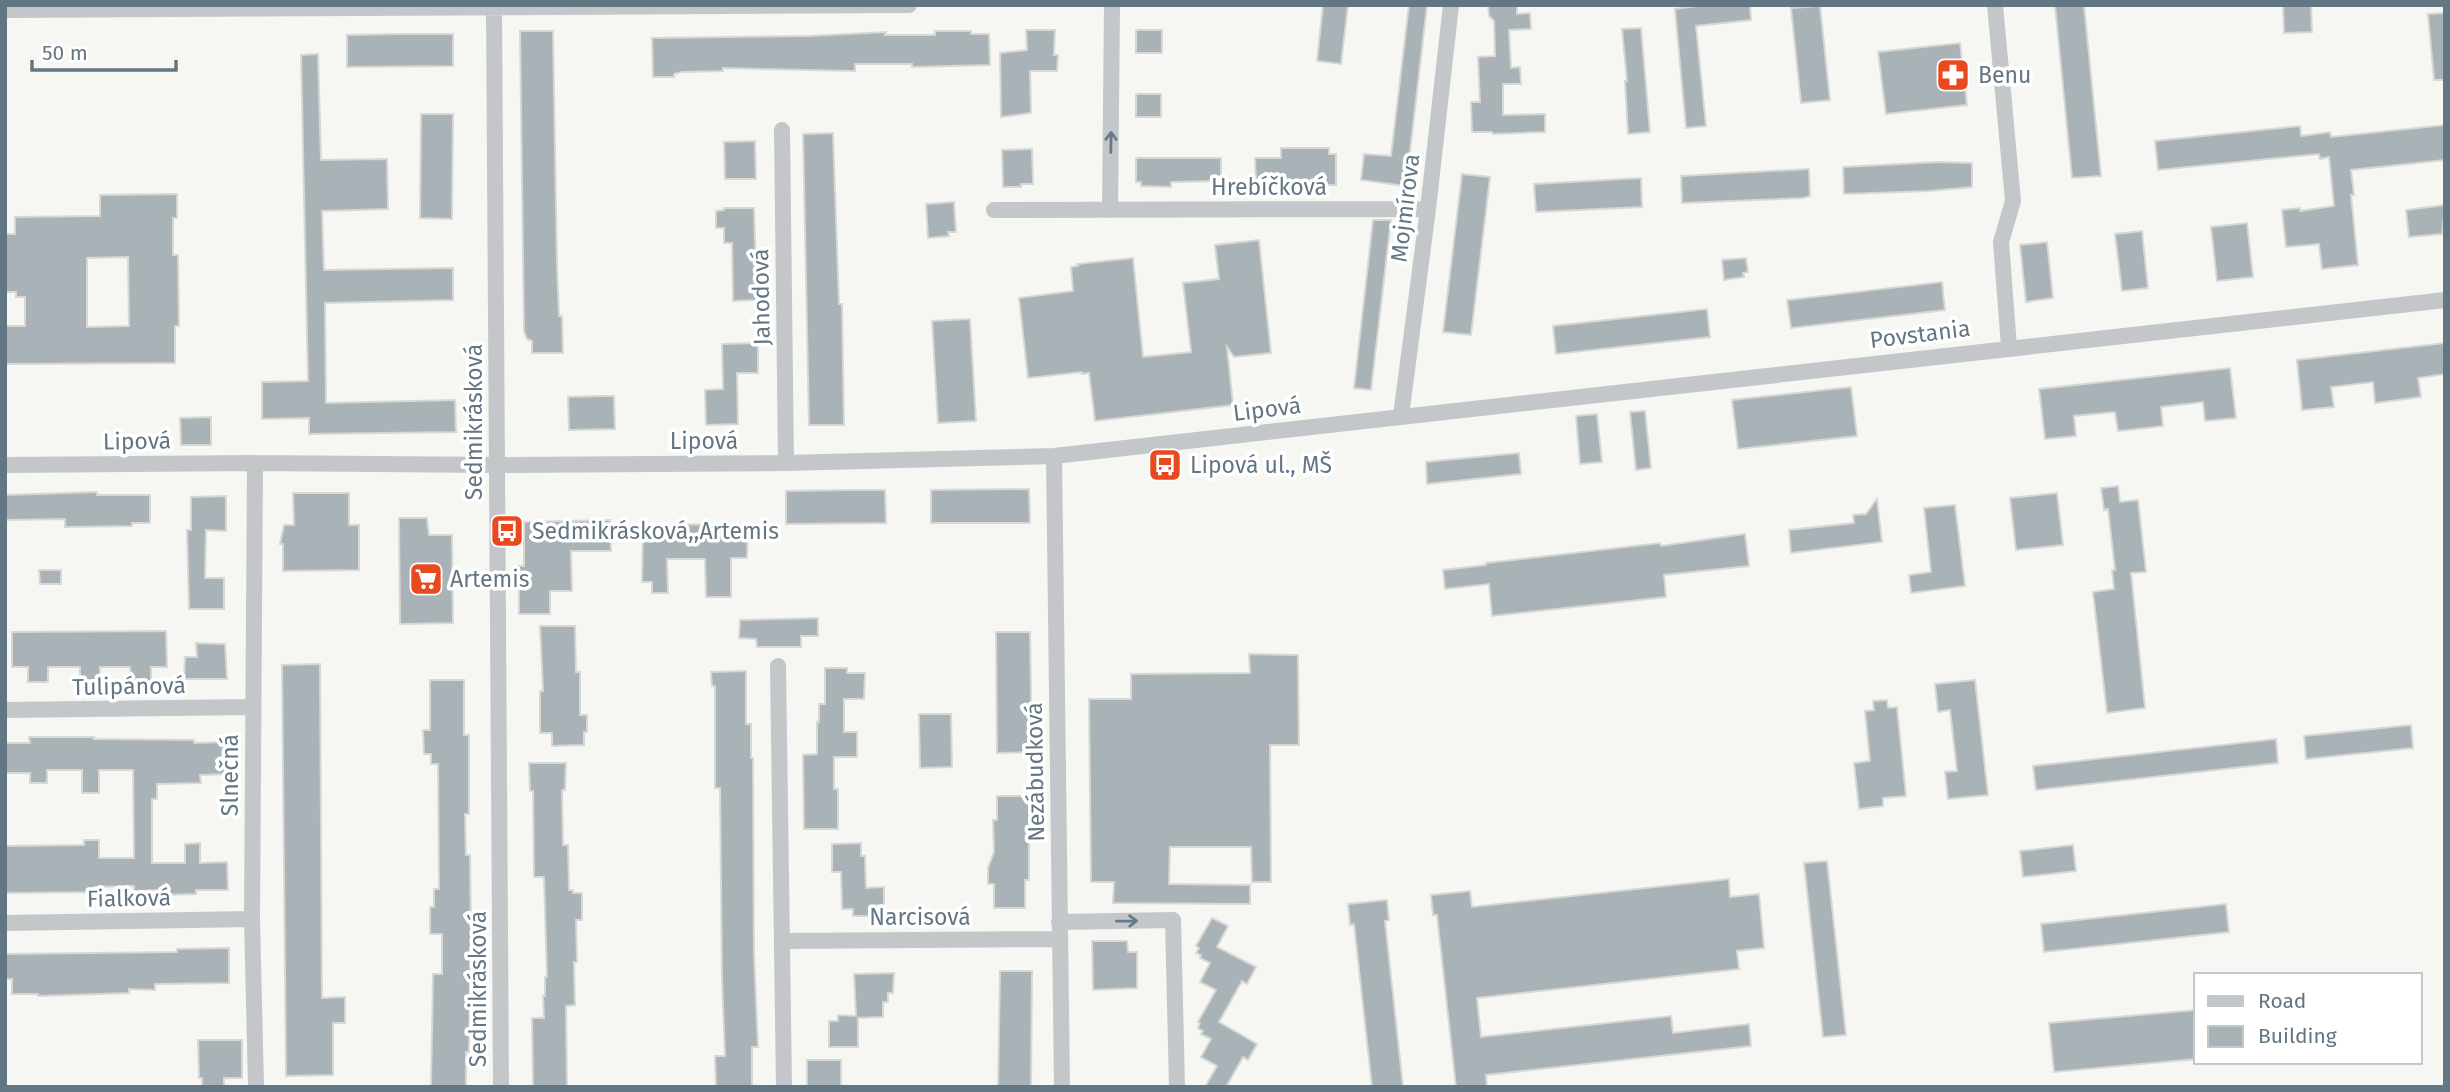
<svg xmlns="http://www.w3.org/2000/svg" width="2450" height="1092" font-family="'Fira Sans',sans-serif">
	<style>
		.building { fill: #a9b2b7; stroke: #d7d7d4; stroke-width: 2; fill-rule: evenodd }
		.lines { fill: none; stroke-linecap: round; stroke-linejoin: round }
		.street { stroke: #c3c7ca; stroke-width: 16 }
		.oneway { stroke: #687a88 }
		.labels { text-anchor: middle; stroke-width: 7; stroke-linejoin: round; paint-order: stroke }
		.poi-label { font-size: 23px; fill: #637684; stroke: #fff; text-anchor: start }
		.street-label { font-size: 23px; fill: #637684; stroke: #fff }
	</style>
	<rect width="100%" height="100%" fill="#f6f6f2"/>
	<!-- building -->
	<path class="building" d="M1323 5H1348L1341 64 1317 61Z
		M1409 5H1427L1406 186 1361 180 1364 154 1391 156Z
		M1488 5H1517V14L1530 13 1531 29 1509 30 1511 68 1520 67 1521 84H1503V115L1545 114V132L1493 134 1492 132H1472L1471 102H1480L1478 57 1495 56 1494 21 1489 16Z
		M1705 5H1750L1751 20 1696 26 1706 126 1686 128 1675 9Z
		M2055 5H2084L2101 176 2072 178Z
		M2283 5H2311L2312 32 2284 33Z
		M1820 6 1830 100 1801 103 1791 8Z
		M2445 13V80H2434L2428 14Z
		M1641 28 1650 132 1628 134 1625 81H1627L1622 29Z
		M1026 30H1055L1054 55H1058L1057 71H1030L1031 113 1001 117 1000 53 1027 50Z
		M1136 30H1162V53H1136Z
		M520 31H553L557 265 559 316H562L563 353H532V341L527 339 524 331Z
		M935 31H971V34H989L990 65 912 67V64H855V71L723 68V71L682 72 674 74V77H653L652 38 809 36 886 32 885 35H935Z
		M400 34H453V66L347 67V35Z
		M1960 43 1967 105 1886 114 1878 52Z
		M318 54 321 160 387 159 388 209 322 211 324 270 453 268V300L325 303 326 403 455 400 456 432 309 434V418L262 419V382L308 381 301 55Z
		M1136 94H1161V117H1136Z
		M421 114H453L452 219 420 218Z
		M2445 125V160L2351 170 2354 195H2351L2358 265 2322 269 2319 244 2286 247 2282 210 2300 208V211L2334 206 2329 157 2320 159 2319 154 2158 170 2155 141 2300 126 2301 136 2330 132 2331 137Z
		M833 133 839 304H842L844 425H809L803 134Z
		M755 141 756 179H725L724 142Z
		M1281 148H1329V154H1336V185H1304V181H1256L1255 158H1281Z
		M1032 149 1033 184H1021V187H1003L1002 150Z
		M1136 158H1221V181L1171 182V187L1141 186V182H1136Z
		M1938 162 1972 163V187L1929 191 1844 194 1843 167Z
		M1809 169 1810 196 1803 198 1682 203 1681 176Z
		M1462 174 1490 177 1471 335 1443 332Z
		M1641 178 1642 207 1536 212 1534 184Z
		M177 194V218H173V255H178L179 326H175V363L5 364V326H25V297H16V292H5V234H15V217L100 216V195ZM128 257 129 326 87 327V258Z
		M954 202 956 232H948L949 236 928 238 926 204Z
		M2445 205 2442 234 2409 237 2406 210Z
		M724 208H754L757 300 733 301 732 243H724V228H716V211L724 210Z
		M1373 220H1391L1371 390 1354 388Z
		M2247 223 2253 277 2217 281 2211 227Z
		M2142 231 2148 288 2122 291 2115 234Z
		M1259 240 1271 353 1234 357 1227 347 1233 405 1095 421 1089 373 1082 374V372L1028 378 1019 298 1073 291 1071 267 1078 266 1077 264 1133 258 1143 357 1191 352 1183 283 1219 279 1215 245Z
		M2047 242 2053 298 2026 302 2020 245Z
		M1746 258 1748 272 1743 273 1744 277 1724 280 1722 260Z
		M1942 282 1945 310 1791 328 1787 300Z
		M1707 309 1710 337 1556 354 1553 326Z
		M970 319 976 421 938 423 932 321Z
		M758 343V373H737L738 424 706 425 705 390 723 389 722 344Z
		M2445 343V374L2418 378 2421 397 2375 403 2373 382 2331 387 2334 407 2302 410 2297 360Z
		M2230 368 2236 418 2205 421 2203 402 2161 407 2163 426 2147 428 2118 431 2115 412 2074 416 2076 436 2045 439 2039 389Z
		M1851 387 1857 436 1738 449 1732 400Z
		M601 396H614L615 429 569 430 568 397Z
		M1645 411 1651 468 1636 470 1630 412Z
		M1597 414 1602 462 1580 464 1576 416Z
		M211 417V445H181L180 418Z
		M1519 453 1521 474 1427 484 1426 462Z
		M2118 486 2120 502 2138 500 2146 572 2131 573 2145 708 2107 713 2093 592 2114 589 2112 570H2115L2108 509 2104 510 2101 488Z
		M1029 489 1030 523H931V490Z
		M850 490H885L886 523 786 524V491Z
		M97 492V495H150V523H132V526L65 527V519L5 520V495Z
		M293 493H349V525H359V570L283 571V544H280L284 525H294Z
		M2057 493 2063 545 2016 550 2010 498Z
		M226 496V531L206 530 205 578H224V609H189L187 530H191V497Z
		M1877 499 1882 542 1791 553 1789 530 1854 523 1853 515 1866 514Z
		M1955 505 1965 586 1911 593 1909 575 1931 572 1924 508Z
		M399 518H427L429 535H452L453 623 400 624Z
		M610 520 611 551H571L572 591H550V614H519V566H524V522Z
		M748 524 747 558H731V597H706L705 559H667L668 593H652V582H642L643 525Z
		M1745 534 1749 566 1664 575 1666 597 1492 616 1489 584 1445 589 1443 570 1486 565V563L1660 543 1661 546Z
		M39 570H61V584H40Z
		M818 618V636H801V647H757L756 639 739 638 740 620Z
		M540 626H575L576 672H580V715H587V732H584V745L552 746V733H540V691H543Z
		M166 631 167 667H151V681H131L130 667H100V681H80V667H48V682H28V667H12V632Z
		M996 632H1030L1032 752 997 753Z
		M196 643 225 644 227 679H184L185 657H197Z
		M1249 654 1298 655 1299 745H1270L1271 882H1252L1251 847H1170L1169 884 1250 885V904L1113 903 1114 882H1091L1089 699H1131V674L1250 673Z
		M320 664 322 998 345 997V1023H333V1075L286 1076 282 665Z
		M825 668H847V673H865L864 699H844V732H857V757H834V789H838V829H804L803 755 817 754V722H819V704H825Z
		M746 671V724H751V758H753L754 953 758 1047H752V1087H716L715 1056H725L722 979 720 788H715V686H712L711 672Z
		M430 680H464V735H469V814H465L466 855H470L471 933 469 1052H466V1087H431L433 974H442V934H430V907H434V889H439L438 764H431V754H424L423 730H430Z
		M1975 680 1988 795 1948 799 1945 772 1957 771 1950 710 1938 712 1935 684Z
		M1887 700 1888 708 1897 707 1906 796 1883 798V806L1859 809 1854 763 1870 761 1865 711 1874 710 1873 701Z
		M919 714H951L952 767 920 768Z
		M2411 725 2413 748 2306 759 2304 736Z
		M29 737H94V739L194 740V743L228 742 229 774 200 775 201 783 157 784V799H152V863H185V844L200 843V863L227 862 228 890H196V894L164 895V890L134 891V886L94 887V892L5 893V846L84 845V840H99V858H134L133 770H99V793H82V770H47V783H30V773H5V743H30Z
		M2276 739 2278 763 2036 790 2033 766Z
		M529 763H566L565 790H562L563 845H568L569 890H573V893H582V920H576L577 962H574L575 1005 566 1006 567 1087H533L532 1018H544L543 996H545V977H547L544 877H534L533 791H530Z
		M997 796H1029V880H1025V908H994V884H988V868L994 852 993 820H997Z
		M861 843V856H865L866 888 884 887V906L878 905V916H853V909H842L841 872H832V844Z
		M2073 845 2076 871 2023 877 2020 851Z
		M1827 861 1846 1035 1823 1037 1804 863Z
		M1729 879 1730 897 1759 894 1764 948 1737 951 1739 969 1477 998 1481 1037 1671 1016 1673 1033 1749 1024 1751 1046 1486 1075 1487 1087H1456L1437 915H1433L1431 895 1470 891 1472 907Z
		M1387 900 1389 920 1385 921 1403 1087H1372L1354 924 1350 925 1348 904Z
		M2226 904 2229 932 2044 952 2041 924Z
		M1212 918 1228 926 1217 947 1256 967 1247 984 1242 981 1219 1022 1257 1044 1248 1060 1243 1057 1226 1087H1205L1217 1066 1201 1057 1211 1039 1201 1034 1203 1031 1198 1028 1200 1023 1198 1022 1216 990 1200 982 1210 963 1200 958 1201 955 1196 953 1199 948 1196 946Z
		M1092 941H1127L1128 952H1137V988L1093 990Z
		M229 948V983L155 984V990L129 989V993L38 996V994H12V979H5V954L177 952V949Z
		M1000 971H1032L1031 1087H998Z
		M894 973 893 993H888V1002H883V1017L858 1018V1047H829V1021H838V1015L856 1016 854 974Z
		M2196 1010V1059L2054 1072 2049 1023Z
		M198 1040H242V1078H224V1087H202V1078H199Z
		M807 1060H841V1087H807Z"/>
	<g class="lines">
		<!-- street -->
		<path class="street" d="M1995 5 2013 201 2001 242 2009 347
			M494 8 501 1087
			M5 10 909 5
			M782 130 786 463
			M994 210 1428 209
			M1110 210 1112 5
			M1401 416 1428 209 1451 5
			M1054 456 1062 1087
			M255 463 252 919 256 1087
			M5 465 255 463 496 465 786 463 1054 456 2445 300
			M778 666 784 1087
			M5 710 252 707
			M1059 922 1173 920 1177 1087
			M5 923 252 919
			M782 941 1059 939"/>
	</g>
	<!-- one-way arrows -->
	<defs><path id="oneway-shaft" d="M-6 0H5M1.5-3L5.5 0L1.5 3" fill="none" stroke-width="1.6" stroke-linecap="round" stroke-linejoin="round" transform="scale(1.75)"/></defs>
	<g class="oneway">
		<use href="#oneway-shaft" transform="translate(1111 142) rotate(-89)"/>
		<use href="#oneway-shaft" transform="translate(1127 921) rotate(-1)"/>
	</g>
	<!-- icons -->
	<defs>
		<symbol id="pharmacy-square" viewBox="-11 -11 22 22"><rect x="-9" y="-9" width="18" height="18" rx="4" fill="#e9491f" stroke="#fff"/><path d="M-2-6h4v4h4v4h-4v4h-4v-4h-4v-4h4Z" fill="#fff"/></symbol>
		<symbol id="bus-square" viewBox="-11 -11 22 22"><rect x="-9" y="-9" width="18" height="18" rx="4" fill="#e9491f" stroke="#fff"/><path d="M-5-6H5V4H4V6H2V4H-2V6H-4V4H-5ZM-3.5-4V0h7V-4ZM-3.5 1.2v1.5H-2V1.2ZM2 1.2v1.5H3.5V1.2Z" fill="#fff"/></symbol>
		<symbol id="supermarket-square" viewBox="-11 -11 22 22"><rect x="-9" y="-9" width="18" height="18" rx="4" fill="#e9491f" stroke="#fff"/><path d="M-6-5.5h2.5l.6 2H6L4.5 2H-2.5L-4.4-4H-6ZM-1.5 3.2a1.3 1.3 0 1 0 .1 0ZM3 3.2a1.3 1.3 0 1 0 .1 0Z" fill="#fff"/></symbol>
	</defs>
	<g fill-rule="evenodd">
		<use href="#pharmacy-square" x="1934" y="56" width="38" height="38"/>
		<use href="#bus-square" x="1146" y="446" width="38" height="38"/>
		<use href="#bus-square" x="488" y="512" width="38" height="38"/>
		<use href="#supermarket-square" x="407" y="560" width="38" height="38"/>
	</g>
	<g class="labels">
		<!-- poi labels -->
		<g class="poi-label">
			<text x="1978" y="83">Benu</text>
			<text x="1190" y="473">Lipová ul., MŠ</text>
			<text x="532" y="539">Sedmikrásková,,Artemis</text>
			<text x="450" y="587">Artemis</text>
		</g>
		<!-- street labels -->
		<g class="street-label">
			<text x="1269" y="195">Hrebíčková</text>
			<text transform="translate(1405 208) rotate(-83)" y="8">Mojmírova</text>
			<text transform="translate(761 297) rotate(-91)" y="8">Jahodová</text>
			<text transform="translate(1920 334) rotate(-7)" y="8">Povstania</text>
			<text transform="translate(1267 409) rotate(-7)" y="8">Lipová</text>
			<text transform="translate(474 422) rotate(-90)" y="8">Sedmikrásková</text>
			<text transform="translate(137 441) rotate(-1)" y="8">Lipová</text>
			<text x="704" y="449">Lipová</text>
			<text transform="translate(129 686) rotate(-1)" y="8">Tulipánová</text>
			<text transform="translate(1035 772) rotate(-91)" y="8">Nezábudková</text>
			<text transform="translate(230 775) rotate(-90)" y="8">Slnečná</text>
			<text transform="translate(129 898) rotate(-1)" y="8">Fialková</text>
			<text x="920" y="925">Narcisová</text>
			<text transform="translate(478 989) rotate(-90)" y="8">Sedmikrásková</text>
		</g>
	</g>
	<!-- border -->
	<rect width="2450" height="1092" fill="none" stroke="#637684" stroke-width="14"/>
	<!-- legend -->
	<rect x="2194" y="973" width="228" height="91" fill="#ffffff" stroke="#c1c8ce" stroke-width="2"/>
	<rect x="2208" y="996" width="35" height="10" fill="#c3c7ca" stroke="#c1c8ce" stroke-width="2"/>
	<text x="2258" y="1008" font-size="21" fill="#637684">Road</text>
	<rect x="2208" y="1026" width="35" height="21" fill="#a9b2b7" stroke="#c1c8ce" stroke-width="2"/>
	<text x="2258" y="1043" font-size="21" fill="#637684">Building</text>
	<!-- scale -->
	<path d="M32 60v10h144v-10" fill="none" stroke="#637684" stroke-width="3.5"/>
	<text x="42" y="60" font-size="21" fill="#637684" stroke="#ffffff" stroke-width="5" paint-order="stroke">50 m</text>
</svg>
